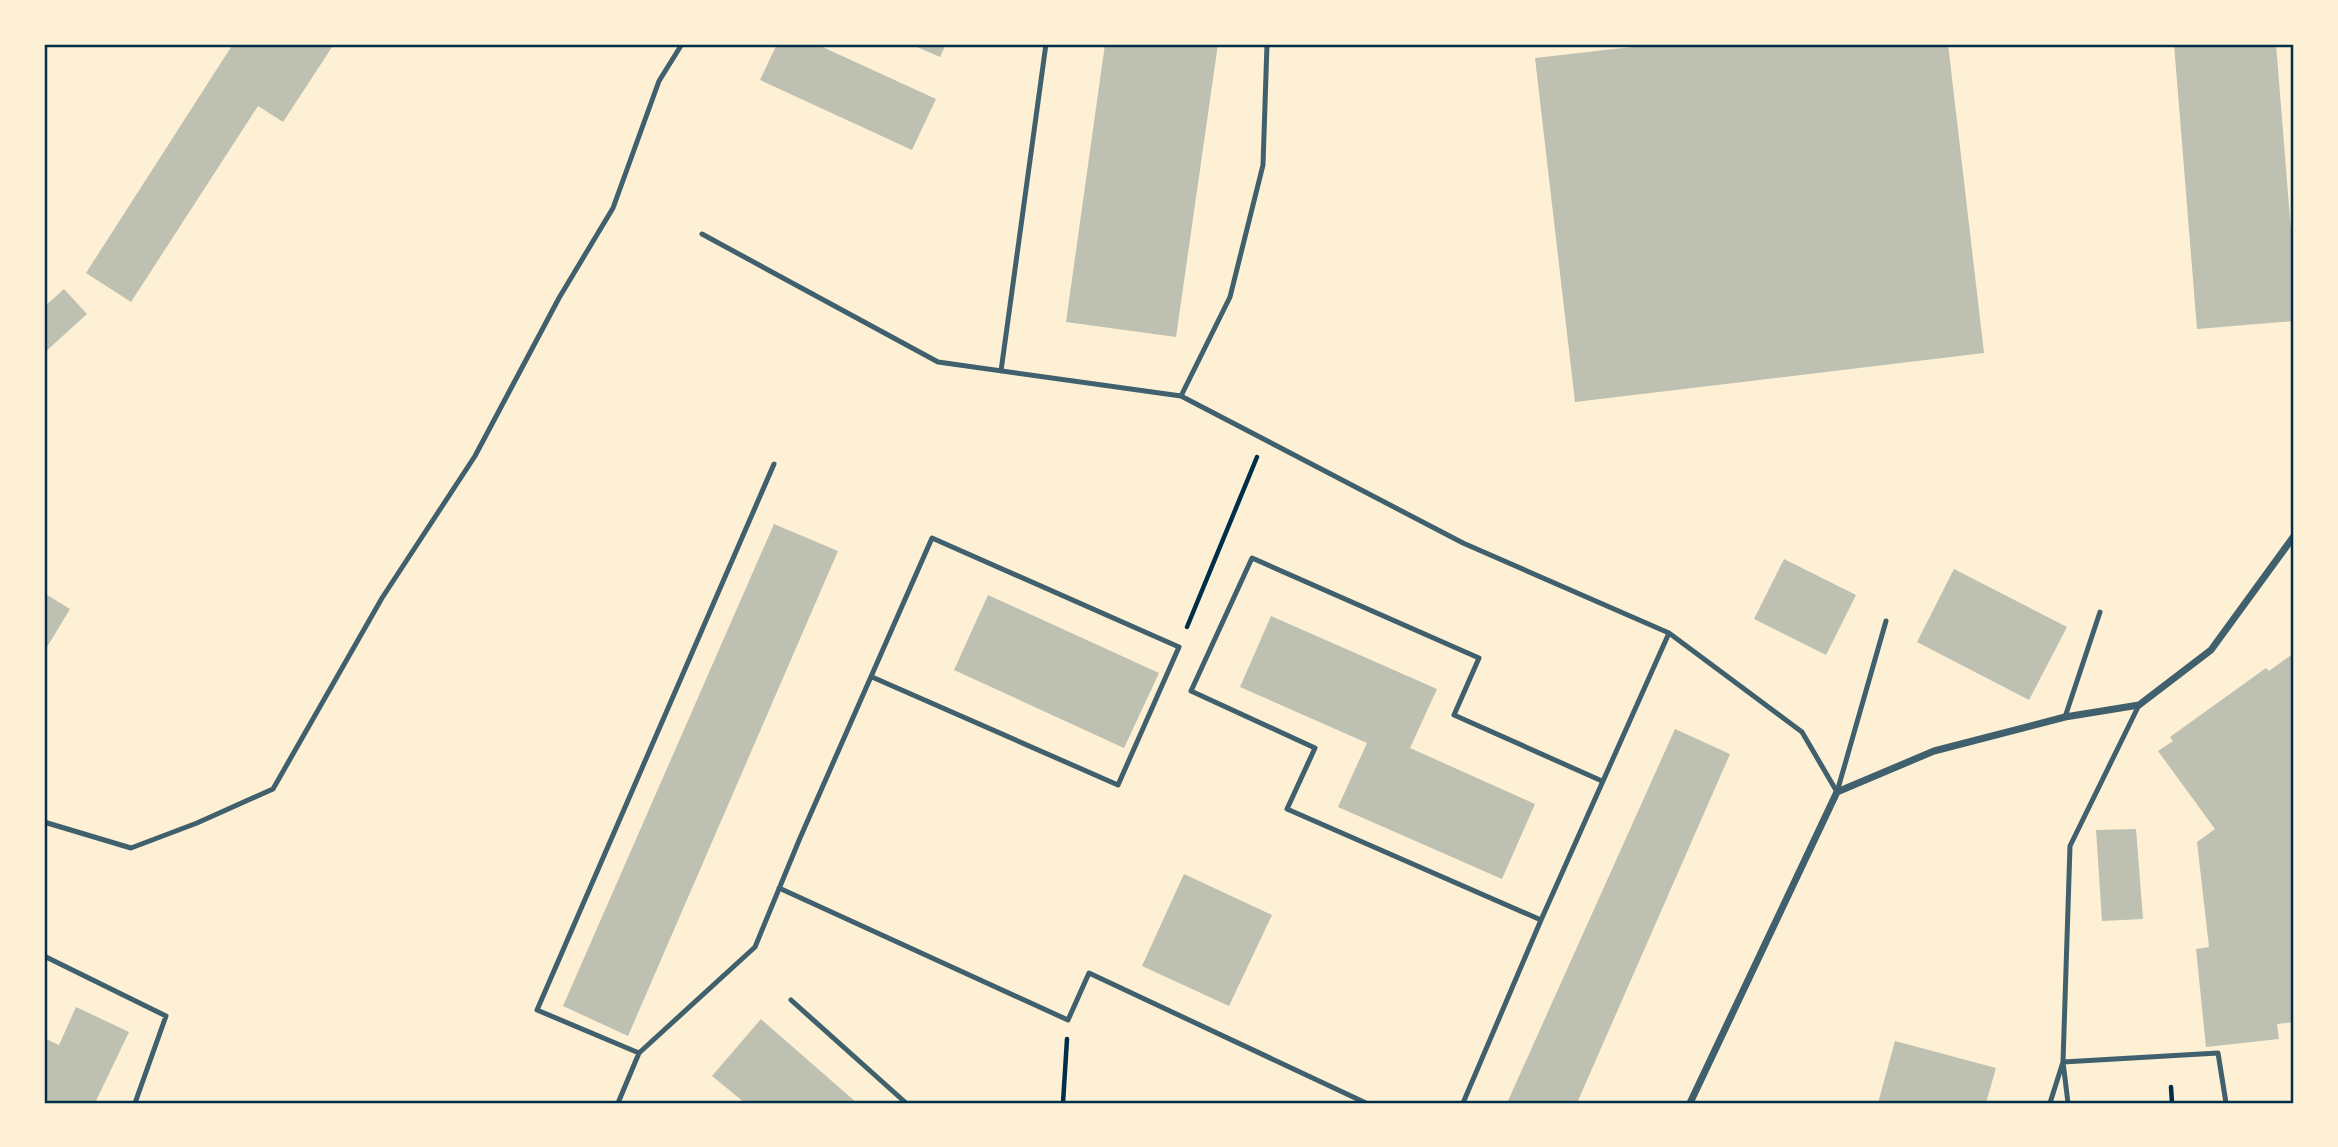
<svg xmlns="http://www.w3.org/2000/svg" width="2338" height="1147" font-family="Commissioner,sans-serif">
	<style>
		.building { fill: #bec0b2 }
		.lines { fill: none; stroke-linecap: round; stroke-linejoin: round }
		.path { stroke: #003049; stroke-width: 4.5 }
		.service { stroke: #3f606c; stroke-width: 5 }
		.minor { stroke: #3f606c; stroke-width: 7 }
		.neatline { fill: none; stroke: #003049; stroke-width: 2.5 }
	</style>
	<rect width="100%" height="100%" fill="#fdf0d5"/>
	<!-- building -->
	<path class="building" d="M233 44H334L283 122 258 106 131 302 86 273Z
		M777 44H816L936 99 912 150 760 80Z
		M910 44H946L940 57Z
		M1105 44H1218L1176 337 1066 322Z
		M1658 44H1948L1984 353 1575 402 1535 58Z
		M2174 44H2276L2294 268V321L2197 329Z
		M64 289 87 314 44 353V307Z
		M774 524 838 551 628 1036 563 1006Z
		M1784 559 1856 595 1826 655 1754 619Z
		M1954 569 2067 627 2029 700 1917 642Z
		M44 593 70 609 44 652Z
		M988 595 1159 673 1124 748 954 670Z
		M1271 616 1437 689 1410 748 1535 804 1502 879 1338 807 1367 743 1240 687Z
		M2294 653V1022L2277 1024 2279 1039 2206 1047 2196 949 2209 947 2197 842 2215 829 2158 751 2173 741 2170 737 2266 668 2269 671Z
		M1675 729 1730 754 1577 1103H1507Z
		M2136 829 2143 919 2102 921 2096 830Z
		M1184 874 1272 915 1229 1006 1142 966Z
		M76 1007 129 1032 95 1103H44V1038L59 1045Z
		M761 1019 857 1103H745L712 1076Z
		M1895 1041 1996 1068 1986 1103H1878Z"/>
	<g class="lines">
		<!-- path -->
		<path class="path" d="M1187 627 1257 457
			M2171 1087 2172 1103
			M1063 1103 1067 1039"/>
		<!-- service -->
		<path class="service" d="M1267 44 1263 165 1230 297 1181 396 1463 543 1669 633
			M702 234 938 362 1181 396
			M1001 371 1046 44
			M2065 717 2100 612
			M1837 792 1886 621
			M44 822 131 848 197 823 273 789 382 598 475 456 559 298 613 208 659 81 682 44
			M779 888 1068 1020 1089 973 1366 1103
			M1541 920 1287 809 1315 748 1191 691 1252 558 1479 658 1454 715 1602 781
			M44 956 166 1016 135 1103
			M791 1000 906 1103
			M639 1053 755 947 800 838 932 538 1179 647 1118 785 872 677
			M618 1103 639 1053 537 1010 774 464
			M1463 1103 1541 920 1669 633 1802 732 1837 792
			M2050 1103 2063 1062 2218 1053 2226 1103
			M2068 1103 2063 1062 2070 846 2139 705"/>
		<!-- minor -->
		<path class="minor" d="M1690 1103 1837 792 1934 751 2065 717 2139 705 2211 650 2294 536"/>
	</g>
	<!-- border -->
	<rect width="2338" height="1147" fill="none" stroke="#fdf0d5" stroke-width="91"/>
	<rect x="46" y="46" width="2246" height="1056" class="neatline"/>
</svg>
